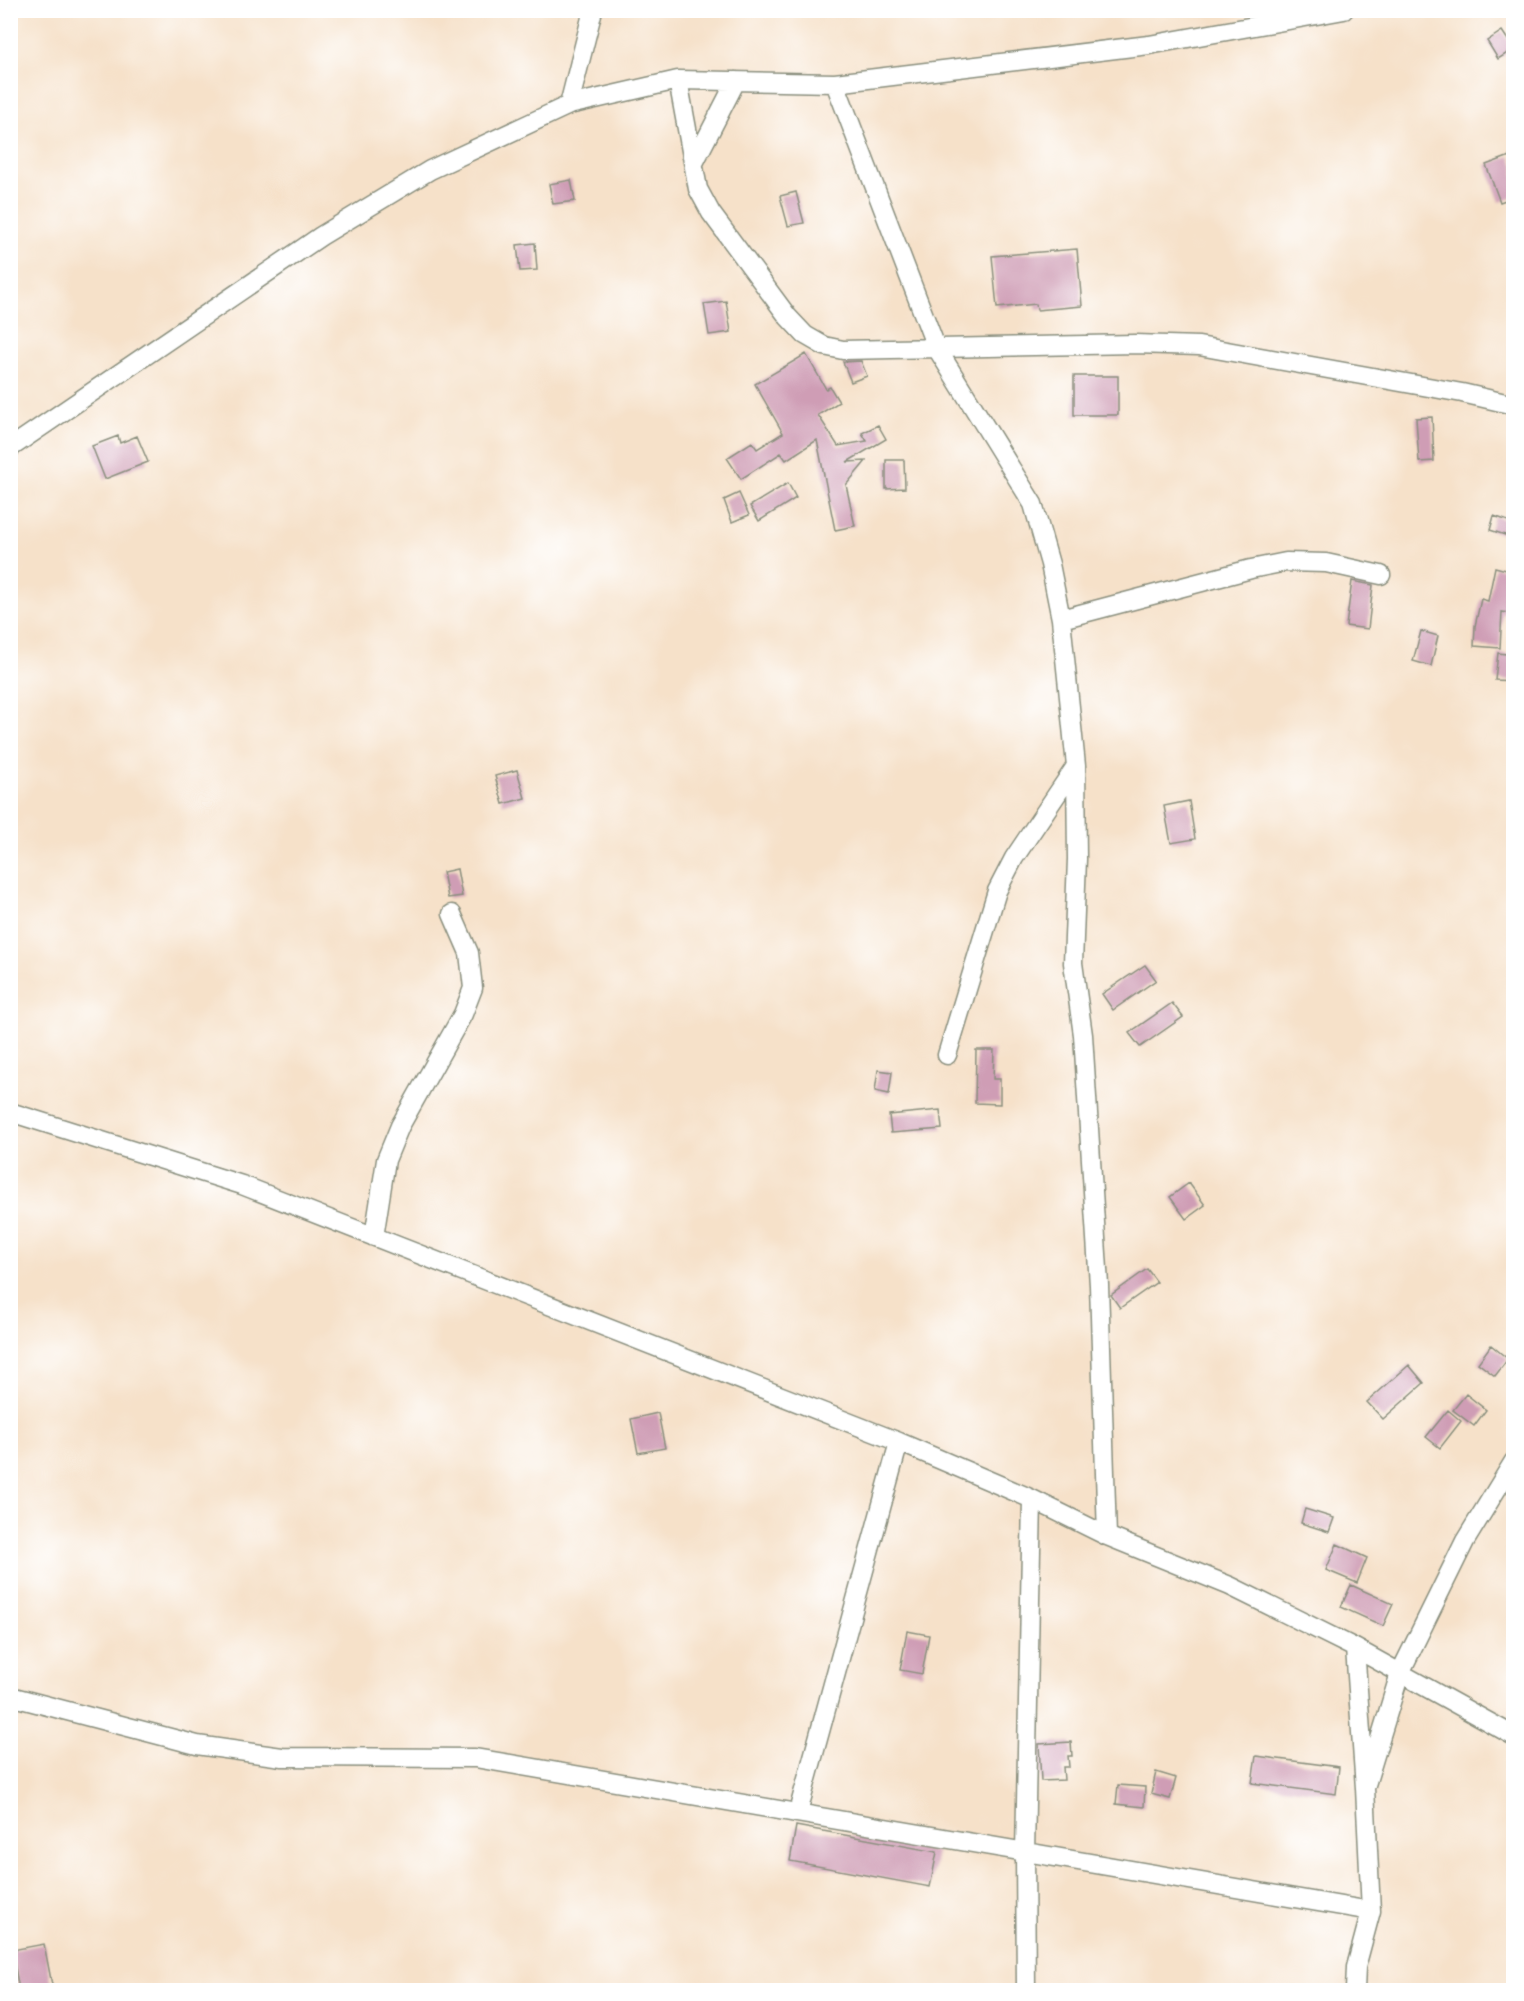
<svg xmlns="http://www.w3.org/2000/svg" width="1524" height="2001" font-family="'IM FELL English',serif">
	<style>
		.building { fill: #cf9db5 }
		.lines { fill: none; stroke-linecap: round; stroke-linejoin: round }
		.minor-casing { stroke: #8a8f7e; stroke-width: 21 }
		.minor { stroke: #fff; stroke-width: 18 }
	</style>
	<rect width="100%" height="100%" fill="#fff"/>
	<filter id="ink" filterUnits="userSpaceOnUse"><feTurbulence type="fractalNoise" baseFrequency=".0167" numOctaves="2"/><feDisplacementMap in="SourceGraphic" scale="12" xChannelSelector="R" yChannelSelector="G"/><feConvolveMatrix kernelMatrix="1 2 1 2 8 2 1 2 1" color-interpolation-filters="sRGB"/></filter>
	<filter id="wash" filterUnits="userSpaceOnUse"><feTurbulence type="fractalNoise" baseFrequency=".008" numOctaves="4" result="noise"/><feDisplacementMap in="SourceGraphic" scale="24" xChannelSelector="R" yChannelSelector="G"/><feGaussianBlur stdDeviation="1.35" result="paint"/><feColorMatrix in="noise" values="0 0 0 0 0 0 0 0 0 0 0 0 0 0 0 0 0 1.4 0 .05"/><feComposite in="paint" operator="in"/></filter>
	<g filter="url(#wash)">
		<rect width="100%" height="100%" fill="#f6e1c9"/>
		<g id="blocks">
			<!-- building -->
			<path class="building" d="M1502 31 1514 49 1498 59 1487 41Z
				M1510 156 1514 165V197L1500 202 1486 165Z
				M571 180 575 201 553 204 549 184Z
				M796 192 804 223 788 226 780 196Z
				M535 243 537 270 520 271 517 245Z
				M1077 249 1082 306 1037 310 1036 304 997 308 992 256Z
				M726 301 731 332 709 335 704 304Z
				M806 354 826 389 830 387 839 402 818 415 838 446 867 441 862 433 878 425 886 439 847 462 866 461 846 485 855 526 835 530 817 440 786 460 781 453 741 479 727 458 752 442 757 449 783 433 755 384Z
				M861 361 867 376 851 382 843 362Z
				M1074 376H1118V415H1074Z
				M1432 417 1434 461 1419 462 1416 418Z
				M118 436 120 443 137 436 148 462 105 479 92 446Z
				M886 460H904L905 488 886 489Z
				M788 483 796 498 759 521 750 506Z
				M739 493 749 515 732 522 724 500Z
				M1494 516 1514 523V538L1490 530Z
				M1495 567 1514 572V614L1502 612 1500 648 1474 646 1475 626 1481 599 1488 601Z
				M1352 581 1373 585 1368 629 1346 626Z
				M1421 631 1438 636 1431 666 1413 661Z
				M1498 653 1514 655V681L1495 680Z
				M517 770 525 798 503 804 495 776Z
				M1189 801 1195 839 1171 843 1164 806Z
				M457 869 462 896 448 898 443 872Z
				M1145 965 1156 980 1113 1010 1102 994Z
				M1172 1003 1183 1017 1140 1047 1129 1033Z
				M976 1050H994L993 1079H1000V1104L975 1103Z
				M878 1070 892 1072 889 1094 875 1091Z
				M940 1110 942 1129 891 1133 889 1115Z
				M1189 1183 1205 1205 1186 1219 1170 1197Z
				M1147 1269 1157 1282 1120 1308 1111 1295Z
				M1491 1345 1508 1359 1495 1376 1478 1363Z
				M1409 1365 1424 1383 1383 1419 1367 1402Z
				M1466 1394 1486 1410 1474 1426 1453 1410Z
				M1448 1410 1461 1421 1440 1448 1426 1437Z
				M658 1413 665 1448 638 1453 631 1419Z
				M1305 1509 1334 1518 1329 1532 1301 1523Z
				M1337 1544 1367 1558 1357 1583 1326 1570Z
				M1351 1585 1393 1604 1383 1626 1341 1607Z
				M907 1631 929 1635 922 1674 900 1670Z
				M1071 1742 1072 1756H1068L1069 1767H1063L1064 1780 1041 1781 1039 1744Z
				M1256 1756 1339 1767 1336 1794 1252 1783Z
				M1156 1772 1176 1778 1170 1799 1151 1794Z
				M1118 1785 1145 1787 1144 1807 1116 1804Z
				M796 1826 937 1852 930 1887 790 1861Z
				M44 1944 53 1990H19L12 1950Z"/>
		</g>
	</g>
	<g filter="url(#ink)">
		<use href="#blocks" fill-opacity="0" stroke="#8a8f7e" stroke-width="1.5"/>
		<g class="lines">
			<defs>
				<path id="minor" d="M678 80 698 189 711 213 788 317 805 335 824 346 843 350 1135 344 1199 346 1462 393 1514 405
					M835 83 936 347 1033 504 1050 564 1061 619 1076 766 1077 859 1073 963 1083 1035 1099 1285 1107 1536
					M569 105 593 10
					M694 163 736 81
					M10 448 321 236 430 170 569 105 678 80 835 83 1149 45 1344 10
					M1061 619 1251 569 1286 562 1326 563 1381 575
					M947 1055 997 891 1014 858 1076 766
					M10 1112 242 1185 899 1442 1032 1499 1107 1536 1230 1586 1355 1648 1514 1736
					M374 1237 386 1160 400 1126 463 1014 473 988 469 953 452 914
					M1355 1648 1365 1788 1371 1911 1356 1967 1355 1990
					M10 1696 197 1745 282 1757 475 1758 1371 1911
					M1365 1788 1400 1673 1465 1541 1514 1461
					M798 1812 899 1442
					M1026 1990 1025 1853 1032 1499"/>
			</defs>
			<!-- minor casing -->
			<use href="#minor" class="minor-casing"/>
			<!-- minor -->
			<use href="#minor" class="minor"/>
		</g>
	</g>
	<!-- margin -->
	<rect width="1524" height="2001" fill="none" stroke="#fff" stroke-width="36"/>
</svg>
